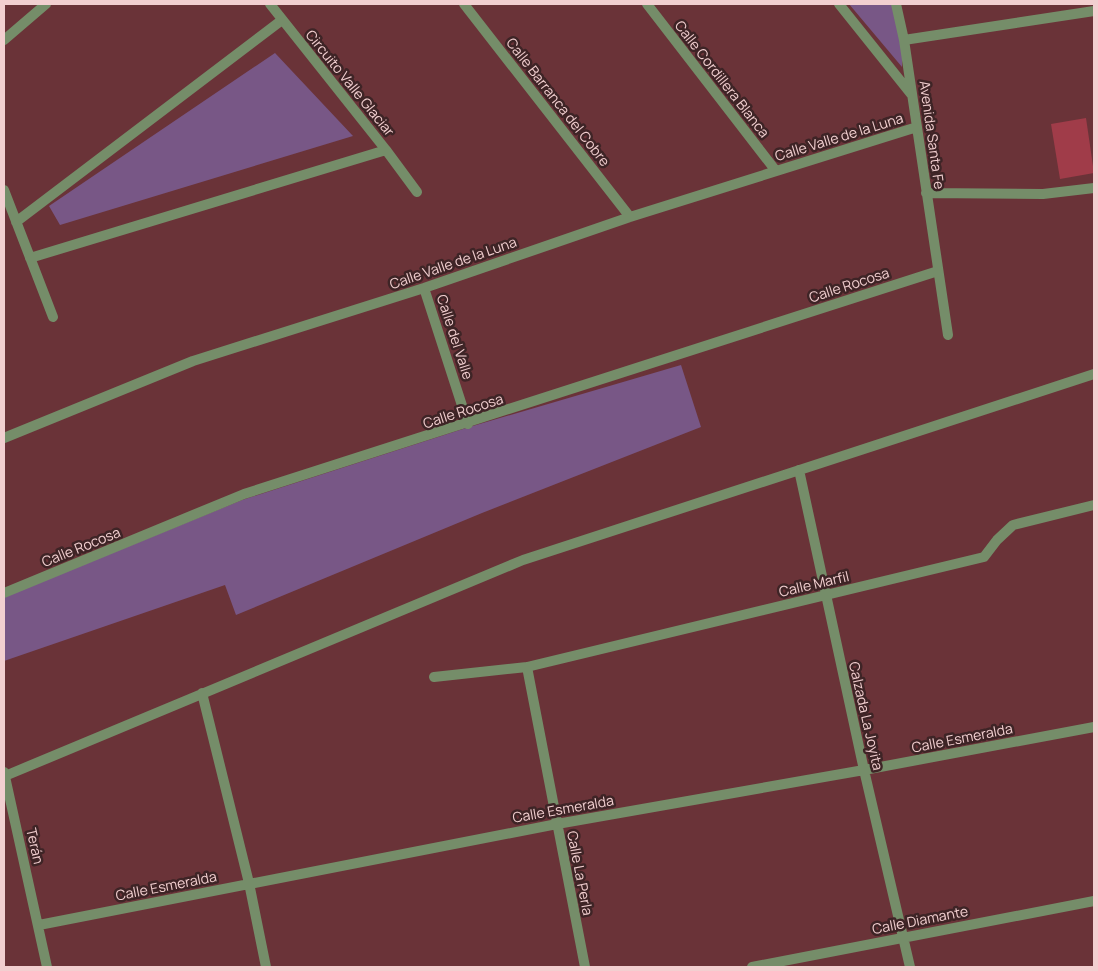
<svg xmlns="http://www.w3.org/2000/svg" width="1098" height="971" font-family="Manrope,sans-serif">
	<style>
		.green { fill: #785786 }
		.building { fill: #a03c49 }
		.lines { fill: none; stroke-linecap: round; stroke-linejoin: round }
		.minor { stroke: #758d69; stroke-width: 10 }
		.tertiary { stroke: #758d69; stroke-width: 10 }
		.labels { text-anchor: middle; stroke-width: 5; stroke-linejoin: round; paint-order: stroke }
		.street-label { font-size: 14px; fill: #f2cfd0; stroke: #3e2426 }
	</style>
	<rect width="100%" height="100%" fill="#6a3338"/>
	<!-- green -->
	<path class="green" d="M849 4H894L902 41V67Z
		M275 53 353 136 60 225 49 206Z
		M681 365 701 427 482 513 236 615 225 585 4 661V597L242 500 466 428Z"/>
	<!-- building -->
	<path class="building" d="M1086 118 1094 173 1060 179 1051 124Z"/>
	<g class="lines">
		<!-- minor -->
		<path class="minor" d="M270 4 386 150 417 192
			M464 4 630 217
			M647 4 776 171
			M839 4 911 94
			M896 4 904 40 948 335
			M904 40 1094 11
			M4 190 53 317
			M926 193 1043 194 1094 188
			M16 222 282 20
			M30 258 386 150
			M424 288 468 424
			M4 438 193 361 424 288 630 217 917 127
			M799 470 864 770 910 967
			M4 593 244 494 938 271
			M527 667 585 967
			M434 677 527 667 984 557 997 540 1013 525 1094 505
			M202 693 249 883 266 967
			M4 772 47 967
			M5 776 523 560 1094 374
			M39 925 557 824 864 770 1094 727
			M752 967 1094 901"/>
		<!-- tertiary -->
		<path class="tertiary" d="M4 40 46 4"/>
	</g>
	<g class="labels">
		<!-- street labels -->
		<g class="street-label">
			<text transform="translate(722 79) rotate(52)" y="5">Calle Cordillera Blanca</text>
			<text transform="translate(350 83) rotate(51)" y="5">Circuito Valle Glaciar</text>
			<text transform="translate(558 102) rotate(52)" y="5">Calle Barranca del Cobre</text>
			<text transform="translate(932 135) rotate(82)" y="5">Avenida Santa Fe</text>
			<text transform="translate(839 137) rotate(-17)" y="5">Calle Valle de la Luna</text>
			<text transform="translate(453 263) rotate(-19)" y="5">Calle Valle de la Luna</text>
			<text transform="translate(849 285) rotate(-18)" y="5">Calle Rocosa</text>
			<text transform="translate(455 337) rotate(72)" y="5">Calle del Valle</text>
			<text transform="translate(463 411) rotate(-18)" y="5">Calle Rocosa</text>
			<text transform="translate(81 547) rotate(-22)" y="5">Calle Rocosa</text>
			<text transform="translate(814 584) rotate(-13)" y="5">Calle Marfil</text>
			<text transform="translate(866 716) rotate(77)" y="5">Calzada La Joyita</text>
			<text transform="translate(962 738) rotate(-11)" y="5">Calle Esmeralda</text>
			<text transform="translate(563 809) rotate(-10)" y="5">Calle Esmeralda</text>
			<text transform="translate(35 846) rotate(77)" y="5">Terán</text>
			<text transform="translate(580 873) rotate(79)" y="5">Calle La Perla</text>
			<text transform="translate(166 886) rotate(-11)" y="5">Calle Esmeralda</text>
			<text transform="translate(920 920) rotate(-11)" y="5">Calle Diamante</text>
		</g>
	</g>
	<!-- border -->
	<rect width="1098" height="971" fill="none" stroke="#f2cfd0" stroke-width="10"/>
</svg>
